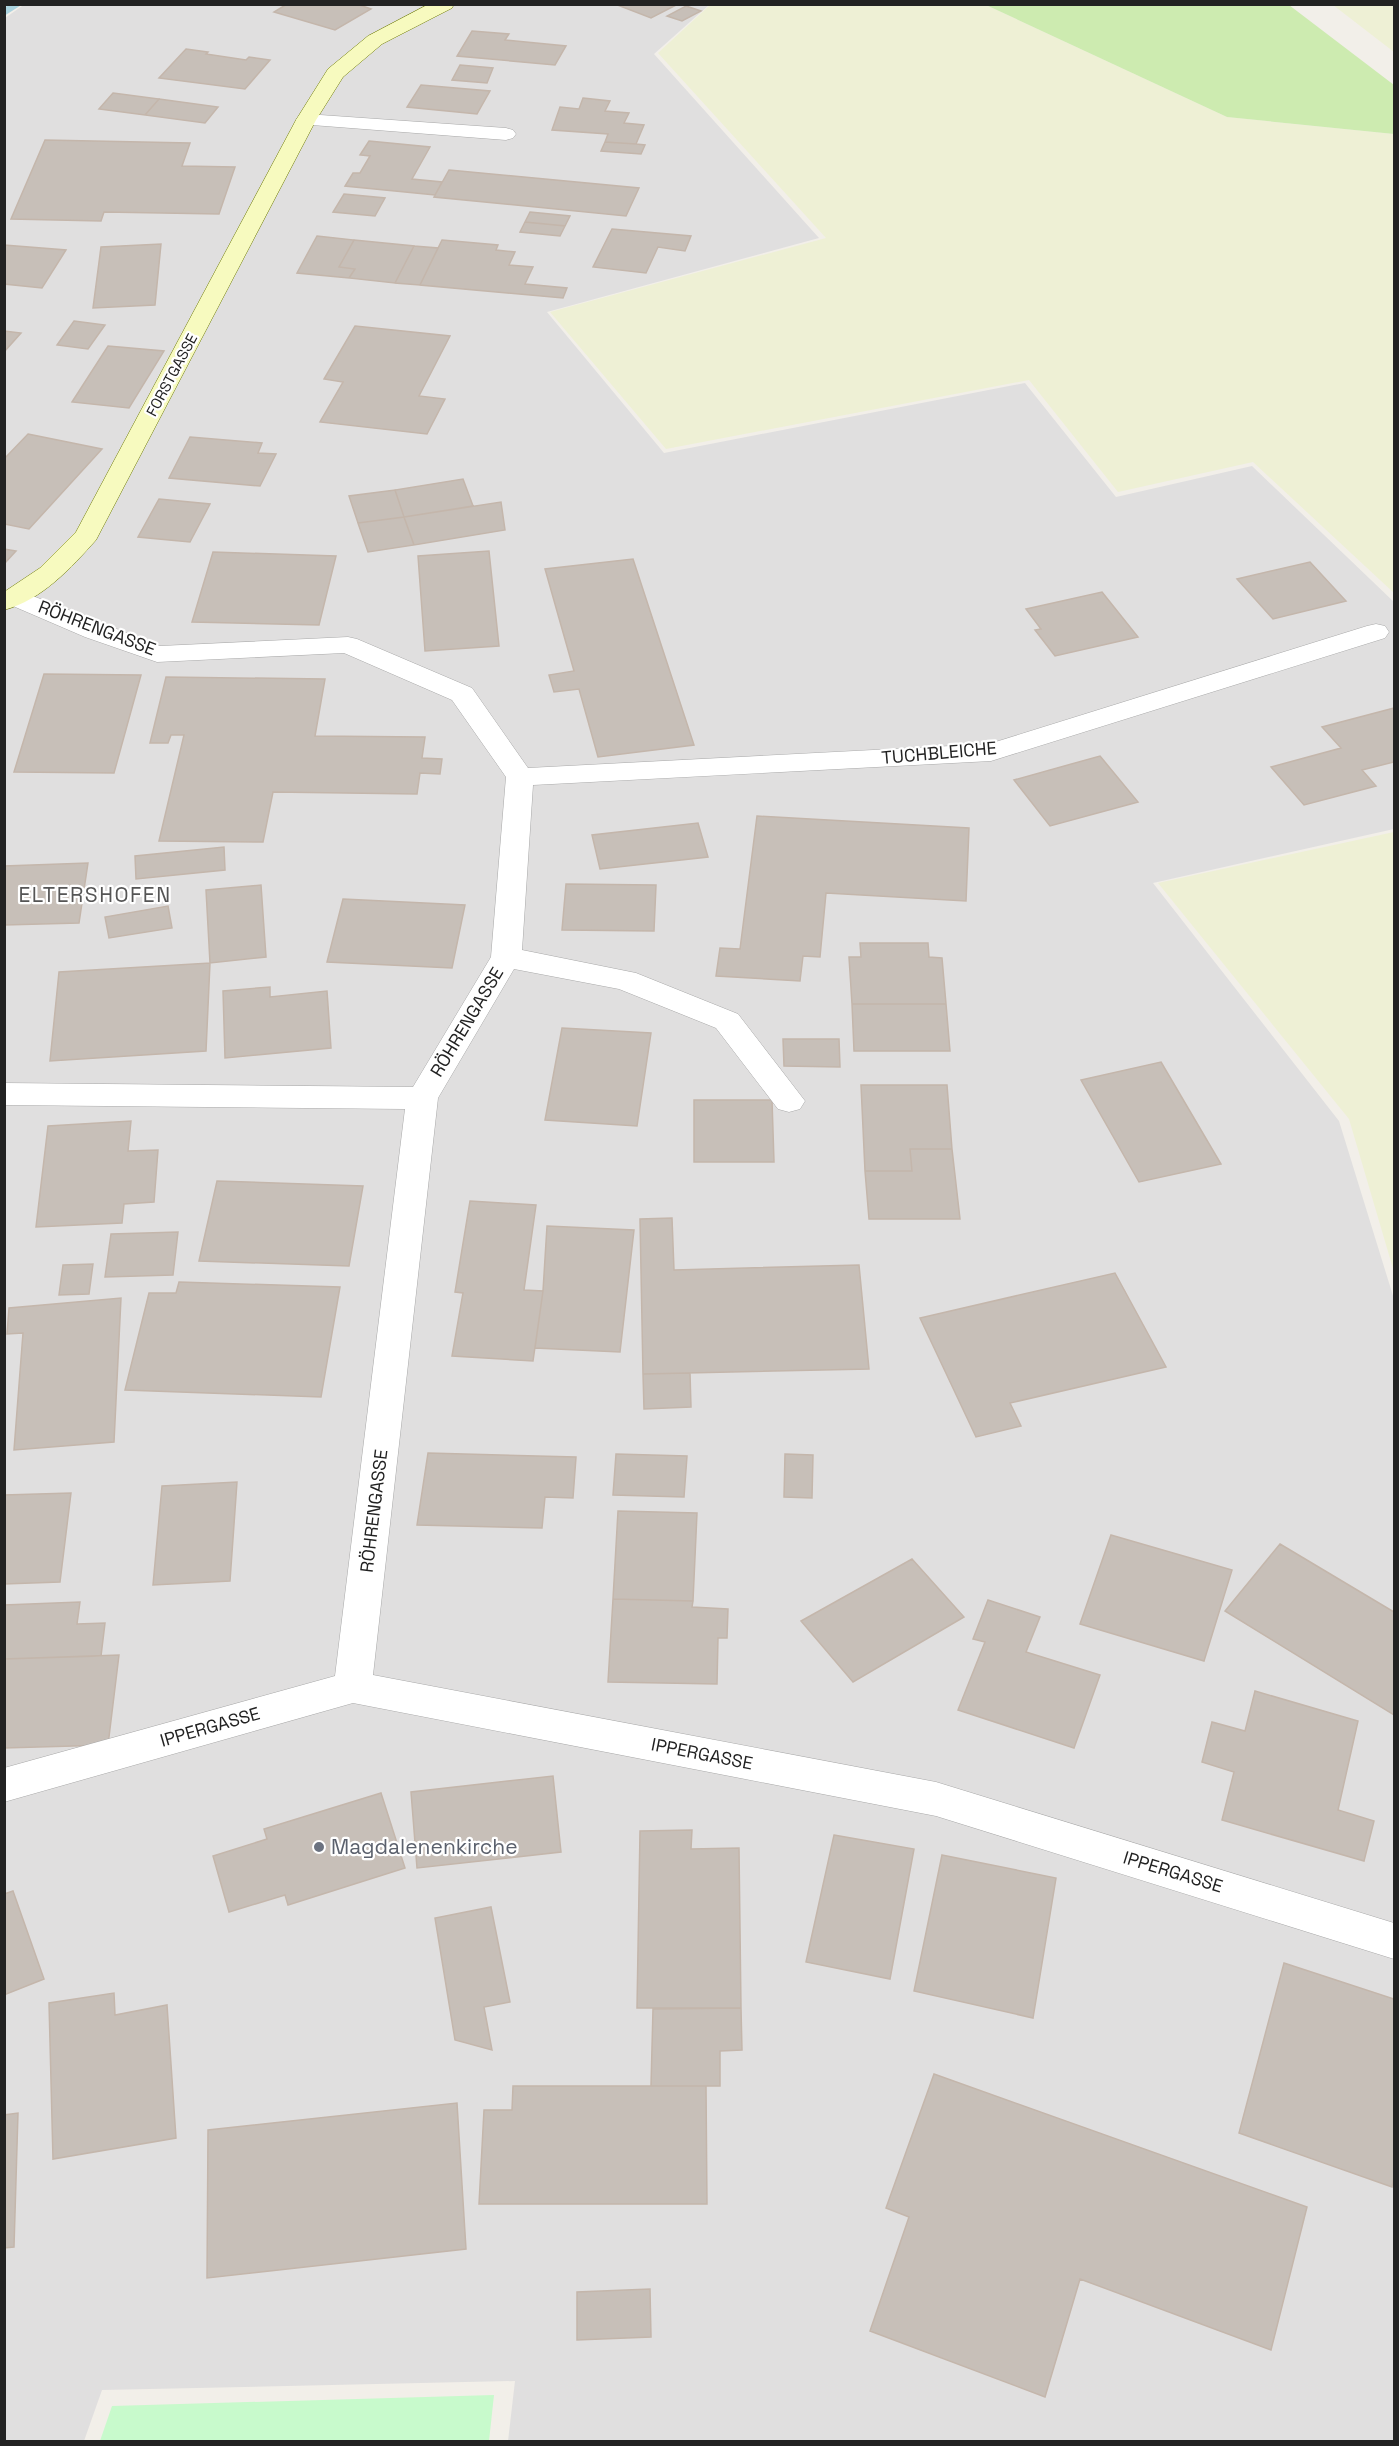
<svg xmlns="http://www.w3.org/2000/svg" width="1399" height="2446" font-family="'Space Grotesk',sans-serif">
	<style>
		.residential { fill: #e0dfdf }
		.farmland { fill: #eef0d5 }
		.grass { fill: #cdebb0 }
		.park { fill: #c8facc }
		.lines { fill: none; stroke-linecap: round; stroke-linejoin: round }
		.stream { fill: #aad3df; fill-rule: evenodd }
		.building { fill: #c7bfb8; stroke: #c4b6ab; stroke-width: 1.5 }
		.street-casing { stroke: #a9a9a9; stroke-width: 1 }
		.secondary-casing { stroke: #707d05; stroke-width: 1 }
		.street { fill: #fff; fill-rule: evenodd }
		.secondary { fill: #f7fabf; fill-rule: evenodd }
		.worship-dot { fill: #6b7280; stroke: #fff; stroke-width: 2 }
		.labels { text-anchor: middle; stroke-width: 4.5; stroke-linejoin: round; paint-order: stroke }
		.far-street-label { font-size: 15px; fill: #222; stroke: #fff }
		.street-label { font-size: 18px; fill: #222; stroke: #fff }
		.quarter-label { font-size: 21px; letter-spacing: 1.5px; fill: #555; stroke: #fff }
		.near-worship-label { font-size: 21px; fill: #5b616d; stroke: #fff; text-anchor: start }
	</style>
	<rect width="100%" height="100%" fill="#f2efe9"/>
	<!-- residential -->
	<path class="residential" d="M25 4 709 5 654 54 819 238 547 312 664 453 1025 383 1116 497 1252 466 1394 602V829L1153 883 1339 1121 1394 1299V2441H508L515 2381 102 2390 84 2441 5 2442V18Z"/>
	<!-- farmland -->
	<path class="farmland" d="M710 5H986L1227 117 1394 134V593L1253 462 1118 492 1029 380 666 449 550 312 826 238 658 53Z
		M1333 5H1394V52Z
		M1394 832V1272L1349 1119 1158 883Z"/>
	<!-- grass -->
	<path class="grass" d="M986 5H1289L1394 85V134L1227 117Z"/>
	<!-- park -->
	<path class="park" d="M494 2395 489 2441H100L112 2406Z"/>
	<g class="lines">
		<!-- stream -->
		<path class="stream" d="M10 4H23L4 16V8Z"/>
	</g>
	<!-- building -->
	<path class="building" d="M287 4H357L371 9 335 30 274 12Z
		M615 4H678L651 18Z
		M686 6 701 11 682 21 667 16Z
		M472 31 509 34 505 40 566 46 555 65 457 56Z
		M186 49 208 52 206 54 246 60 249 57 270 60 245 89 159 78Z
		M460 65 493 68 487 83 452 80Z
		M421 85 490 91 477 114 407 107Z
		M113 93 159 99 145 115 99 109Z
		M583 98 610 101 605 111 629 113 624 123 644 125 636 144 605 142 608 134 552 130 560 107 579 109Z
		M159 99 218 107 205 123 145 115Z
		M45 140 190 143 182 166 235 167 219 214 104 212 101 221 11 219Z
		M369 141 430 147 412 179 442 182 435 195 345 186 353 173H360L370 156 360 155Z
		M605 142 636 144 645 145 641 154 601 151Z
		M449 170 639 188 626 216 434 197Z
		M344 194 385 198 375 216 333 212Z
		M530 212 570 216 565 226 525 222Z
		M525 222 565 226 560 236 520 232Z
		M612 229 691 236 685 251 658 247 646 273 593 267Z
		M317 236 354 240 339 267 355 269 349 278 297 273Z
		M354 240 414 246 395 283 349 278 355 269 339 267Z
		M442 240 498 245 496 250 515 252 509 265 533 267 525 284 567 288 563 298 420 285Z
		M161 244 155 305 93 308 101 247Z
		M4 245 66 250 42 288 4 284Z
		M414 246 438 248 420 285 395 283Z
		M74 321 105 325 88 349 57 345Z
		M355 326 450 336 419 396 445 399 427 434 320 422 343 382 324 379Z
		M4 331 21 333 4 352Z
		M108 346 164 351 129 408 72 402Z
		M28 434 102 449 29 529 4 524V459Z
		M190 437 262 443 258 453 276 454 260 486 169 478Z
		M463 479 473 506 404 517 395 490Z
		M395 490 404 517 358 523 349 496Z
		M159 499 210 504 190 542 138 537Z
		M501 502 505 530 414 545 404 517Z
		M404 517 414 545 368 552 358 523Z
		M4 549 16 551 4 564Z
		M489 551 499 646 425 651 418 556Z
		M213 552 336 556 319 625 192 622Z
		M633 559 694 745 598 757 579 689 554 692 549 675 574 671 545 569Z
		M1310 562 1346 601 1273 619 1237 579Z
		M1102 592 1138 637 1055 656 1035 630 1041 629 1026 609Z
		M44 674 141 675 114 773 14 772Z
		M166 677 325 679 315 736 425 737 422 758 442 759 440 774 420 773 417 794 273 792 263 842 159 841 184 735H171L168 743H150Z
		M1394 708V762L1362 770 1376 786 1304 805 1271 767 1341 748 1322 727Z
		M1100 756 1138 802 1050 826 1014 780Z
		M757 816 969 828 966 901 826 893 820 957 803 956 800 981 716 976 720 948 740 949Z
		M698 823 708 857 600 869 592 835Z
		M224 847 225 870 136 879 135 856Z
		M88 863 79 923 4 925V866Z
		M566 884 656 885 654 931 562 930Z
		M261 885 266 957 210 963 206 890Z
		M343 899 465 905 452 968 327 962Z
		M168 906 172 928 109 938 105 917Z
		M860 943H928L929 957 942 958 946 1004H852L849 957H861Z
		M210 963 206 1051 50 1061 59 972Z
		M270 987V997L327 991 331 1048 225 1058 223 991Z
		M852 1004H946L950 1051H854Z
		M562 1028 651 1033 637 1126 545 1120Z
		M783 1039H839L840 1067 784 1066Z
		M1161 1062 1221 1164 1139 1182 1081 1080Z
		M861 1085H947L952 1149H910L912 1171H865Z
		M694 1100H772L774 1162H694Z
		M131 1121 128 1151 158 1150 154 1202 124 1204 122 1223 36 1227 48 1126Z
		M910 1149H952L960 1219H869L865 1171H912Z
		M217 1181 363 1186 349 1266 199 1261Z
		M470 1201 536 1205 524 1290 543 1291 533 1361 452 1356 463 1293 455 1292Z
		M672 1218 674 1270 859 1265 869 1369 643 1374 640 1219Z
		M547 1226 634 1230 620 1352 535 1348 543 1291Z
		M178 1232 173 1275 105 1277 111 1234Z
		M93 1264 89 1294 59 1295 63 1265Z
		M1115 1273 1166 1367 1010 1403 1021 1426 976 1437 920 1318Z
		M179 1282 340 1287 321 1397 125 1390 149 1293H176Z
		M121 1298 114 1442 14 1450 23 1333 7 1334 9 1308Z
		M690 1373 691 1407 644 1409 643 1374Z
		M428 1453 576 1457 573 1498 545 1497 542 1528 417 1525Z
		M616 1454 687 1456 684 1497 613 1495Z
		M785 1454 813 1455 812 1498 784 1497Z
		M237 1482 230 1581 153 1585 162 1486Z
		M71 1493 60 1582 4 1584V1495Z
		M618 1511 697 1513 693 1601 613 1599Z
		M1111 1535 1232 1570 1204 1661 1080 1624Z
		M1280 1544 1394 1612V1715L1225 1611Z
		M912 1559 964 1617 853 1682 801 1621Z
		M613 1599 693 1601 692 1607 728 1609 727 1638H718L717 1684 608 1682Z
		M988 1600 1040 1617 1026 1652 1100 1675 1074 1748 958 1710 985 1642 973 1639Z
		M80 1602 77 1624 105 1623 101 1656 4 1659V1605Z
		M119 1655 108 1745 4 1748V1659Z
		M1255 1691 1358 1721 1338 1810 1374 1821 1364 1861 1222 1820 1234 1772 1202 1762 1212 1722 1245 1731Z
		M553 1776 561 1852 417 1868 411 1792Z
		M381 1793 405 1868 288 1905 285 1895 229 1912 213 1856 267 1839 264 1829Z
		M692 1830 691 1849 739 1848 741 2008H637L640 1831Z
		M834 1835 914 1849 890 1979 806 1962Z
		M942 1855 1056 1878 1033 2018 914 1991Z
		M13 1891 44 1979 4 1995V1894Z
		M491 1907 510 2002 484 2007 492 2050 455 2040 435 1918Z
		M1284 1963 1394 1999V2177L1392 2187 1239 2133Z
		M114 1993 115 2015 167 2005 176 2138 53 2159 49 2003Z
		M741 2008 742 2050 720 2051V2086H651L653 2009Z
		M934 2074 1307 2207 1271 2350 1080 2279 1045 2397 870 2331 909 2217 886 2208Z
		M513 2086H706L707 2204H479L484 2110H512Z
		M457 2103 466 2249 207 2278 208 2130Z
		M18 2113 14 2247 4 2248V2115Z
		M650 2289 651 2337 577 2340V2292Z"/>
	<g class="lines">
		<defs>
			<path id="street" d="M306 114 506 128 513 130 516 134 513 138 506 140 299 124 296 120 299 116Z
				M15 589 160 646 348 637 357 639 472 688 528 768 989 744 1367 626 1376 624 1385 626 1389 632 1385 638 991 761 533 785 522 950 636 973 738 1014 805 1101 800 1109 789 1112 778 1109 716 1028 619 989 514 969 438 1098 373 1675 936 1782 1394 1923V1959L936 1816 353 1703 4 1802V1768L335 1676 405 1109 4 1105V1083L413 1087 491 957 506 777 452 700 344 653 157 662 85 637 6 603 4 593Z"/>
			<path id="secondary" d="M429 4H454L452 8 382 44 343 77 316 120 96 540C71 568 42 600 4 610V592L40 568 76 532 296 120 328 69 368 36Z"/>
		</defs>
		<!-- street casing -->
		<use href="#street" class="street-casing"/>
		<!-- secondary casing -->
		<use href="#secondary" class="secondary-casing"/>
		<!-- street -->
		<use href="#street" class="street"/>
		<!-- secondary -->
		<use href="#secondary" class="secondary"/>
	</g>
	<!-- markers -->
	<circle class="worship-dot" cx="319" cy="1847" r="6"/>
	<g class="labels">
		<!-- far-street labels -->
		<g class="far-street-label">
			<text transform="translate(172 375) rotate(-62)" y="5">FORSTGASSE</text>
		</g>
		<!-- street labels -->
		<g class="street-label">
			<text transform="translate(97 628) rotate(21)" y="6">RÖHRENGASSE</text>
			<text transform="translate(939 753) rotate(-5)" y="6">TUCHBLEICHE</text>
			<text transform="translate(467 1022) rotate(-59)" y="6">RÖHRENGASSE</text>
			<text transform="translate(374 1511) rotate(-83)" y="6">RÖHRENGASSE</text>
			<text transform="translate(210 1727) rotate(-16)" y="6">IPPERGASSE</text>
			<text transform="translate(702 1754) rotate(11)" y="6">IPPERGASSE</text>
			<text transform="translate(1173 1872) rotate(17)" y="6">IPPERGASSE</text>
		</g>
		<!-- quarter labels -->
		<g class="quarter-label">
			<text x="95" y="902">ELTERSHOFEN</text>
		</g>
		<!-- near-worship labels -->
		<g class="near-worship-label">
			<text x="331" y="1854">Magdalenenkirche</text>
		</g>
	</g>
	<!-- border -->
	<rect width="1399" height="2446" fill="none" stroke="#222222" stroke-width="12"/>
</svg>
